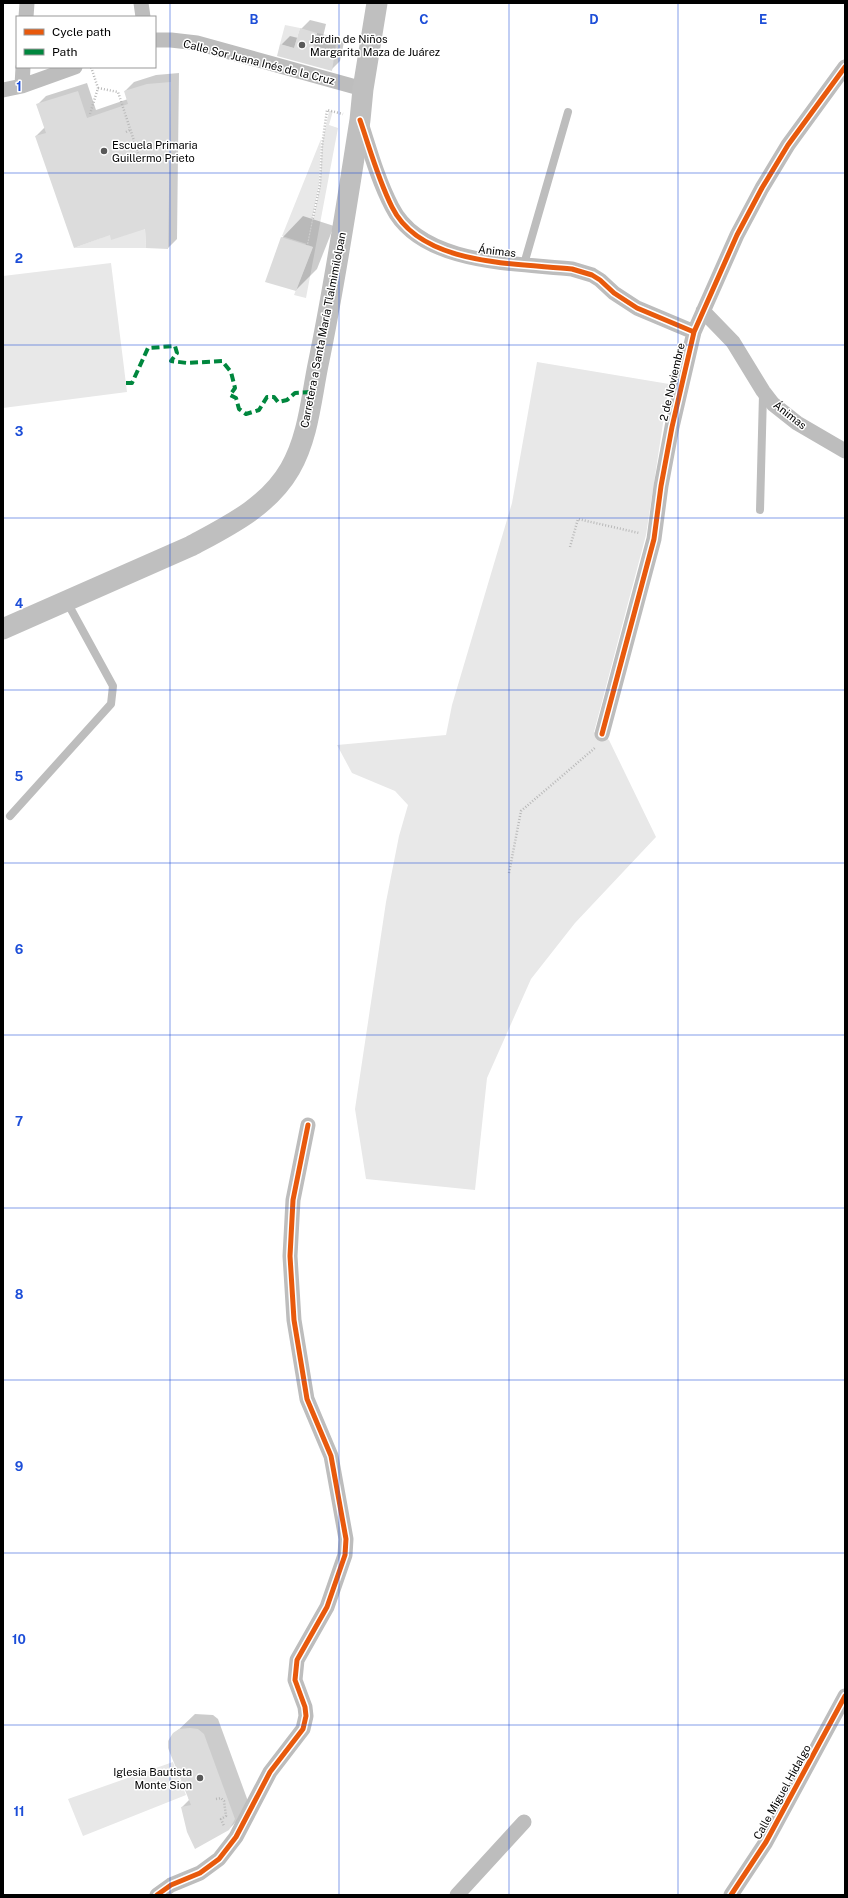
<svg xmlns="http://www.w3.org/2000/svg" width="848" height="1898" font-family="'Public Sans',sans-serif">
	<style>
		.green { fill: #e8e8e8 }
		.shadow { fill: #0003 }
		.building { fill: #dcdcdc }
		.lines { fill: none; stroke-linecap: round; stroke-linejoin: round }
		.path { stroke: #b8b8b8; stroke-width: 2.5; stroke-dasharray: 1 2; stroke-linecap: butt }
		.lane { stroke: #bdbdbd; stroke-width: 8 }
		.street { stroke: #bdbdbd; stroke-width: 15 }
		.secondary { stroke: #bfbfbf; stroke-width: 21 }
		.quiet { stroke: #00873e; stroke-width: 4; stroke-dasharray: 8 4; stroke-linecap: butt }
		.cycleway-casing { stroke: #fff; stroke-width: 8 }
		.cycleway { stroke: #e8590c; stroke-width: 5 }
		.grid { fill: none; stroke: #1d4ed8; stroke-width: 1; stroke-opacity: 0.55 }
		.poi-dot { fill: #595959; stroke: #fff; stroke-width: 1.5 }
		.labels { text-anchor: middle; stroke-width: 3; stroke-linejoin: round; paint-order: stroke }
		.poi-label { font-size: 11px; fill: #000; stroke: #fff; text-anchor: start }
		.street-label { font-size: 11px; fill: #000; stroke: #fff }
		.grid-label { font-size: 13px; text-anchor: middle; font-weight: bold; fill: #1d4ed8; stroke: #fff; stroke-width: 3; stroke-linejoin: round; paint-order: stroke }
	</style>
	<rect width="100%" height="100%" fill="#fff"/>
	<!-- green -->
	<path class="green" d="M285 25 300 28 294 48 280 44Z
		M317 33 337 37 335 51 324 49 313 53Z
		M329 111H333L329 125 338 128 306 298 294 295 313 247 308 245 320 186 322 144Z
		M65 135 140 187 145 231 146 248H74L101 238Z
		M321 139 319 185 307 244 282 236Z
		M111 263 127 392 3 408V276Z
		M537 362 669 384 646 535 594 732 609 740 656 837 575 923 531 979 487 1078 475 1190 366 1179 355 1109 386 902 399 836 408 805 395 791 352 773 337 745 446 735 452 705 512 503Z
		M173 1762 186 1795 83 1836 68 1799Z"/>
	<!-- shadow -->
	<path class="shadow" d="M310 20 326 24 323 37 344 42 340 61 331 70 281 45 290 36 298 38 301 29Z
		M179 73 177 239 168 248 146 228 111 234 36 136 45 127 37 105 46 96 87 83 96 110 128 99 125 91 134 82 156 75Z
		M303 216 334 226 317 269 296 290 282 238Z
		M195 1714 213 1715 218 1719 249 1804 244 1814 229 1829 182 1807 189 1800 174 1734Z"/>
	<!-- building -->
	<path class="building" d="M300 28 317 33 314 46 335 51 332 71 277 56 280 44 294 48Z
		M171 82 168 249 146 248 145 229 111 240 110 235 74 248 35 136 46 133 36 104 78 91 87 118 128 104 124 91 147 84Z
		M281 237 313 247 296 291 265 282Z
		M190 1728 198 1729 204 1734 235 1819 229 1830 195 1849 187 1832 181 1807 191 1805 168 1748V1741L173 1733 179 1729Z"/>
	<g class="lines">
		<!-- path -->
		<path class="path" d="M98 88 118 92 138 153
			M90 114 98 88 91 67
			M126 132 130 130
			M307 245 320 185 322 146 327 110 343 114
			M570 547 578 519 639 533
			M509 873 521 811 596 747
			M216 1799 221 1798 224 1801 226 1816 221 1819 224 1826"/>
		<!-- lane -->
		<path class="lane" d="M524 264 568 112
			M760 510 763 394
			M10 816 111 704 113 686 67 602"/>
		<!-- street -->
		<path class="street" d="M141 3 143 17
			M26 17 27 3
			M155 40H171L197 43 363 89
			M22 86 23 67
			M3 90 22 86 75 67
			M361 123C370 151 378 180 392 207 421 265 515 263 572 269L592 275 600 280 614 293 637 308 694 332
			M703 311 733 342 763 391 773 404 797 423 845 451
			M602 734 654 539 661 486 672 427 694 332 737 235 762 188 788 145 845 67
			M157 1895 171 1885 200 1873 219 1859 236 1837 270 1772 303 1729 306 1716 305 1707 295 1680 297 1660 327 1607 345 1555 346 1539 331 1456 307 1399 294 1320 290 1256 293 1200 308 1125
			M457 1895 524 1822
			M731 1895 766 1842 845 1696"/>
		<!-- secondary -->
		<path class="secondary" d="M3 629 191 546C228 526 268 507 290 469 308 438 311 400 318 365 335 284 347 202 360 120L363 89 377 3"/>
		<!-- quiet -->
		<path class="quiet" d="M126 383H132L148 348 175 346 177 353 171 361 187 363 222 361 231 372 235 388 230 395 236 398 239 409 246 414 259 410 267 397H274L278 402 287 400 295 393 313 392"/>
		<defs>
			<path id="cycleway" d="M360 120C370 149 378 179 392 207 421 266 515 263 572 269L592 275 600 280 614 293 637 308 694 332
				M602 734 654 539 661 486 672 427 694 332 737 235 762 188 788 145 845 67
				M157 1895 171 1885 200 1873 219 1859 236 1837 270 1772 303 1729 306 1716 305 1707 295 1680 297 1660 327 1607 345 1555 346 1539 331 1456 307 1399 294 1320 290 1256 293 1200 308 1125
				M731 1895 766 1842 845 1696"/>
		</defs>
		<!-- cycleway casing -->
		<use href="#cycleway" class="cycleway-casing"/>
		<!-- cycleway -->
		<use href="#cycleway" class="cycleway"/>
	</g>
	<!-- grid -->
	<path class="grid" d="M170 3V1895M339 3V1895M509 3V1895M678 3V1895M3 173H845M3 345H845M3 518H845M3 690H845M3 863H845M3 1035H845M3 1208H845M3 1380H845M3 1553H845M3 1725H845"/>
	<!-- markers -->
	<g class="poi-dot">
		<circle cx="302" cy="45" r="4"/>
		<circle cx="104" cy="151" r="4"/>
		<circle cx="200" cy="1778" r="4"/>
	</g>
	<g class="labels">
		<!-- poi labels -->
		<g class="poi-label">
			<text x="310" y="43">Jardin de Niños<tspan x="310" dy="13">Margarita Maza de Juárez</tspan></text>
			<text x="112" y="149">Escuela Primaria<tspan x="112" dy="13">Guillermo Prieto</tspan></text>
			<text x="192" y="1776" text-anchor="end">Iglesia Bautista<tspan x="192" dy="13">Monte Sion</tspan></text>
		</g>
		<!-- street labels -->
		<g class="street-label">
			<text transform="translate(259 62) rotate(14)" y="4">Calle Sor Juana Inés de la Cruz</text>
			<text transform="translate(497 251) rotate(6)" y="4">Ánimas</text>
			<text transform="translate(323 330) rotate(-79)" y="4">Carretera a Santa María Tlalmimilolpan</text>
			<text transform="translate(672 382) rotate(-77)" y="4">2 de Noviembre</text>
			<text transform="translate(790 415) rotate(38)" y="4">Ánimas</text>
			<text transform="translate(782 1792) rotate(-61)" y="4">Calle Miguel Hidalgo</text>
		</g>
	</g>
	<g class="grid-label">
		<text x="254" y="24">B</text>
		<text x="424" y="24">C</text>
		<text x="594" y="24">D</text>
		<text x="763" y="24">E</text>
		<text x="19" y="91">1</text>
		<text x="19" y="263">2</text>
		<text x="19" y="436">3</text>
		<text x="19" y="608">4</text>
		<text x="19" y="781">5</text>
		<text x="19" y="954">6</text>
		<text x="19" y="1126">7</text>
		<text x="19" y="1299">8</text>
		<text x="19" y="1471">9</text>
		<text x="19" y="1644">10</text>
		<text x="19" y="1816">11</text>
	</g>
	<!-- border -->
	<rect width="848" height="1898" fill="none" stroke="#000000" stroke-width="8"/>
	<!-- legend -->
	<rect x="16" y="16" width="140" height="52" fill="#ffffff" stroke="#999999"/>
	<rect x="24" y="29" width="20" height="6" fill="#e8590c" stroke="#999999"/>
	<text x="52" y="36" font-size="12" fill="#000000">Cycle path</text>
	<rect x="24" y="49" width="20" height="6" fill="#00873e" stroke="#999999"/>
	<text x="52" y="56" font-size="12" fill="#000000">Path</text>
</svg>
